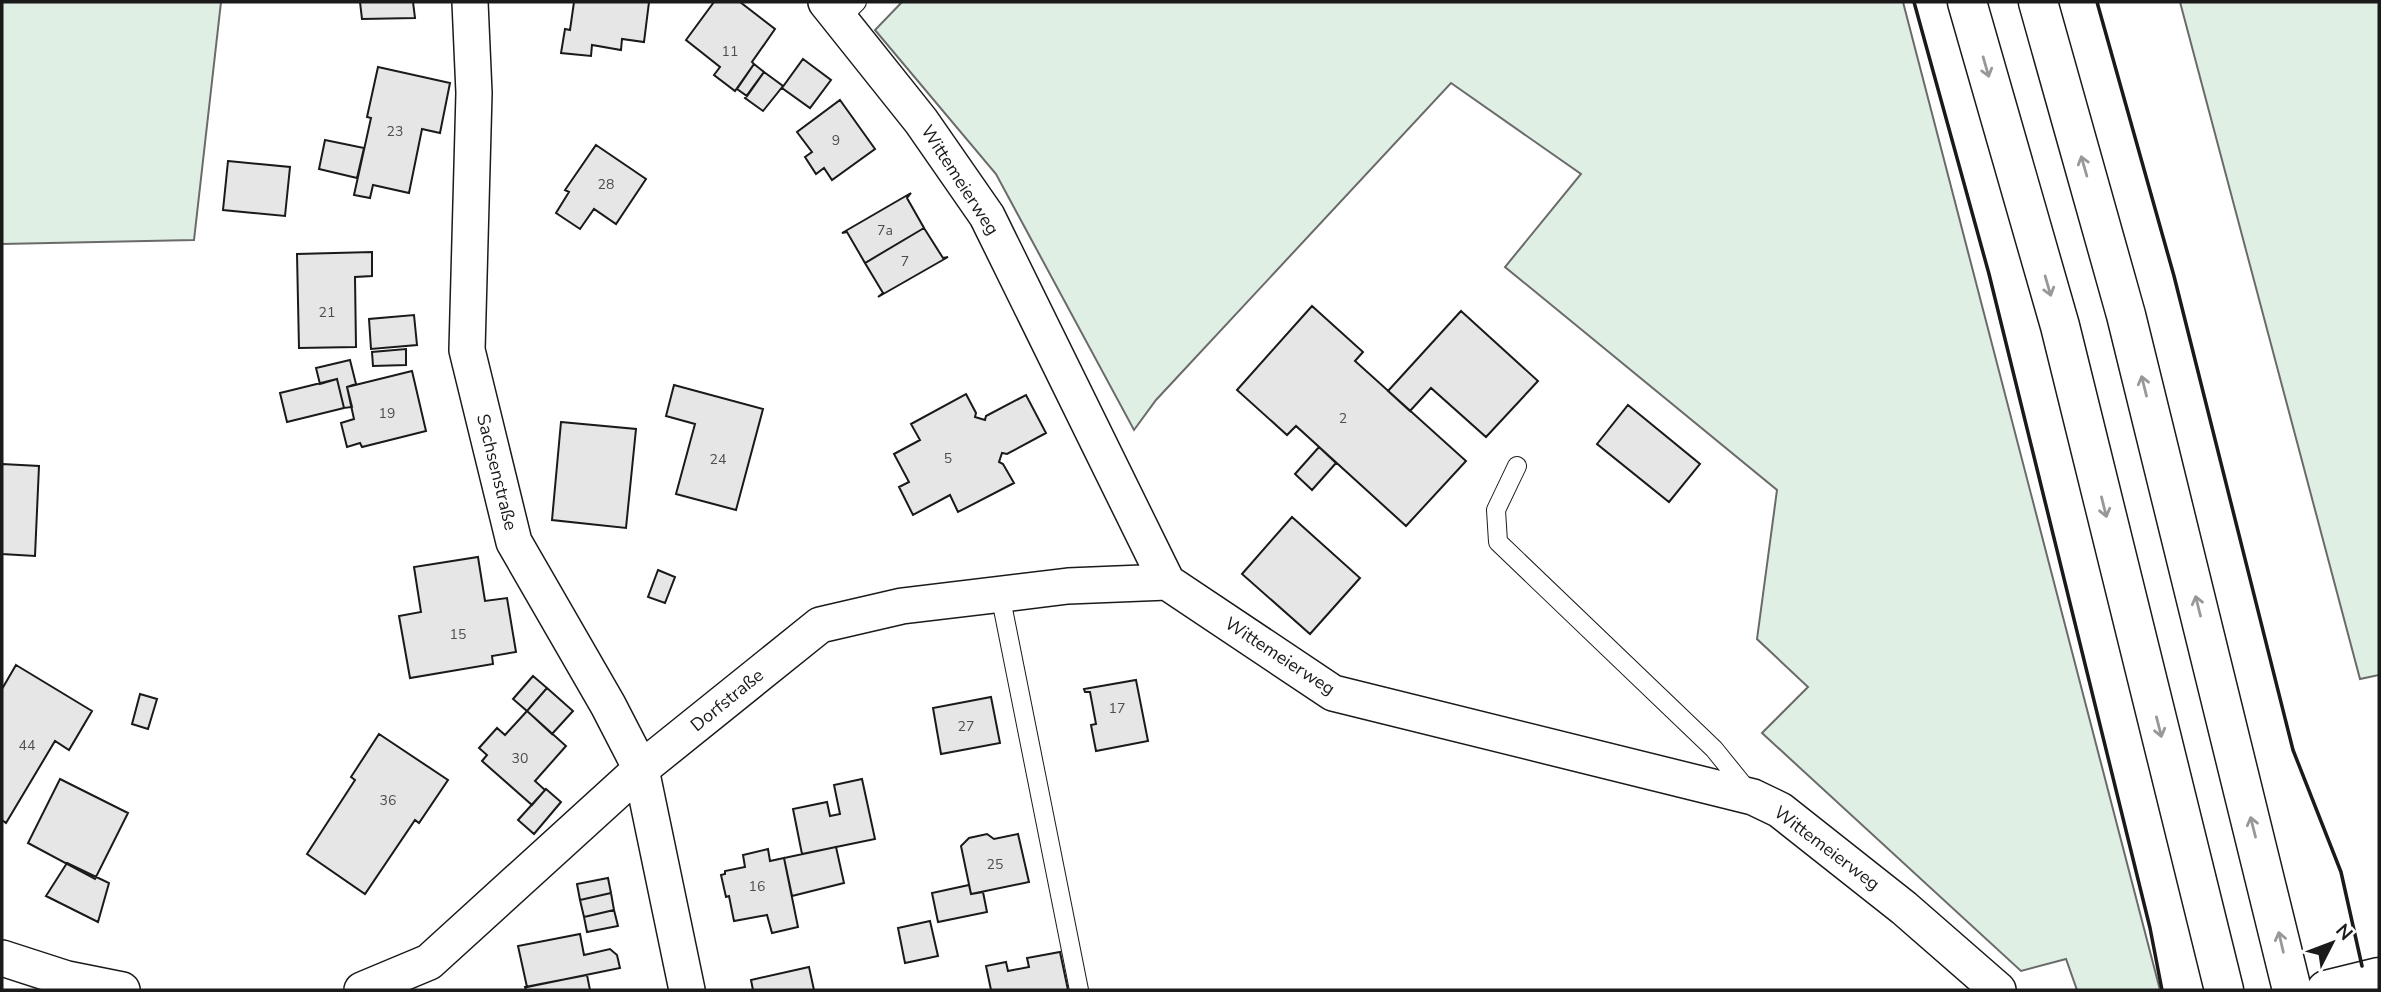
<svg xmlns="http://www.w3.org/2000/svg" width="2381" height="992" font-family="'Nunito Sans',sans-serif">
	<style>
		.green { fill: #e0efe3; stroke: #6a6a6a; stroke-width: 2 }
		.building { fill: #e6e6e6; stroke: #1a1a1a; stroke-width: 2 }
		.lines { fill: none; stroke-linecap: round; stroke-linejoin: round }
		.service-casing { stroke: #1a1a1a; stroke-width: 20 }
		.minor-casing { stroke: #1a1a1a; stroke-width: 38 }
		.secondary-casing { stroke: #1a1a1a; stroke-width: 41 }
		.motorway-casing { stroke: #1a1a1a; stroke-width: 41 }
		.service { stroke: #fff; stroke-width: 18 }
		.minor { stroke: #fff; stroke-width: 35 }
		.secondary { stroke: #fff; stroke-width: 38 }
		.motorway { stroke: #fff; stroke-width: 38 }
		.wall { stroke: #1a1a1a; stroke-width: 3.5 }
		.oneway { stroke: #989898 }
		.labels { text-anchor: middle; stroke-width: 5; stroke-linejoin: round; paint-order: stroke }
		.number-label { font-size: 14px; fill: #4d4d4d }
		.street-label { font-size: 18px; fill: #1a1a1a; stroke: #fff }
	</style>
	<rect width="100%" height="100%" fill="#fff"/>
	<!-- green -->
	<path class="green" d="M2 2H221L194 240 2 244Z
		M902 2H1903L2160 990H2077L2066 959 2021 971 1762 733 1808 687 1757 639 1777 490 1505 267 1581 174 1451 83 1156 400 1134 430 996 174 875 30Z
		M2180 2H2379V675L2360 679Z"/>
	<!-- building -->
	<path class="building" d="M360 2H413L415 18 362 19Z
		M574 2H649L644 42 622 39 621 50 592 45 591 56 561 53 565 29 570 30Z
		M714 2H740L775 29 752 62 754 64 735 91 714 75 720 67 686 40Z
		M803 59 831 80 810 108 782 88Z
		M754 64 764 72 747 96 737 89Z
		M378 67 450 83 440 133 422 129 409 193 373 185 370 198 354 195 371 118 367 117Z
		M764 72 783 86 763 111 745 98Z
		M840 100 875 149 832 180 824 168 816 174 805 157 812 152 797 132Z
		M325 140 364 148 357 178 319 169Z
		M596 145 646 179 616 224 594 209 580 229 556 213 569 192 565 190Z
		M228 161 290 167 285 216 223 210Z
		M911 193 907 198 924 228 865 263 847 232 842 233Z
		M924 228 943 258 948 257 878 297 883 293 865 263Z
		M372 252V276L355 277 356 347 299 348 297 254Z
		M1312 306 1363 352 1355 361 1466 461 1406 526 1296 426 1287 435 1237 390Z
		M1461 311 1538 381 1486 437 1431 388 1410 411 1388 391Z
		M414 315 417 345 371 349 369 319Z
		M406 349V365L373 366 372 352Z
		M350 360 356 384 347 387 352 407 344 408 337 379 320 384 316 368Z
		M412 371 426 431 362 447 360 443 347 447 341 423 354 419 347 387Z
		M337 379 344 408 287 422 280 393Z
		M674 385 763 409 736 510 676 494 695 424 666 416Z
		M966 394 976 413 975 417 985 420 986 416 1026 395 1046 433 1007 454 1002 453 999 462 1003 464 1014 483 958 512 950 495 913 515 899 487 909 482 894 454 920 440 911 424Z
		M1628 405 1700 464 1669 502 1597 444Z
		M561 422 636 429 626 528 552 520Z
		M1319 447 1336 463 1312 490 1295 474Z
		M2 464 39 466 35 556 2 554Z
		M1292 517 1360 578 1310 634 1242 574Z
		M478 557 485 601 507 598 516 652 492 656 493 664 410 678 399 616 421 612 414 567Z
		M658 570 675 577 665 603 648 597Z
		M16 665 92 711 69 750 55 741 6 823 2 820V689Z
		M533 676 547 688 527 711 513 699Z
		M1136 680 1148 741 1096 751 1091 725 1096 724 1090 692H1085L1084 689Z
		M547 688 573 711 552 734 527 711Z
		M140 694 157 699 148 729 132 724Z
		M991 697 1000 743 941 754 933 708Z
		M527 711 566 746 535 781 545 790 532 805 482 761 487 755 479 748 497 728 505 735Z
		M379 734 448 780 419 823 415 820 365 894 307 854 355 780 351 777Z
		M60 779 128 813 95 879 28 843Z
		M862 779 875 839 802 854 793 809 827 802 830 816 840 814 834 785Z
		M546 789 561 802 534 834 518 820Z
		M987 834 994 839 1018 834 1029 882 971 894 961 846 969 838Z
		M836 847 844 883 792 896 784 858Z
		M768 849 770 861 784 858 798 927 772 933 767 915 734 921 729 896 726 897 721 875 725 874V871L745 867 743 855Z
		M67 863 109 883 98 922 46 896Z
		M608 878 611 893 580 900 577 884Z
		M969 885 971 894 983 892 987 912 938 922 932 893Z
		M611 893 614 910 584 917 580 900Z
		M614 910 618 926 587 932 584 917Z
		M930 921 938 956 905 963 898 928Z
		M580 934 584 955 610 949 617 955 620 968 527 987 518 946Z
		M1060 952 1068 990H991L986 966 1006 962 1008 971 1029 967 1027 958Z
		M809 967 814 990H753L751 980Z
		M587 975 590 990H526L525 987Z"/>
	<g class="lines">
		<defs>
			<path id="service" d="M840 19 857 2
				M1517 466 1496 510 1498 542 1714 749 1748 791
				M1000 594 1079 990"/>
			<path id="minor" d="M470 2 474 93 467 350 514 542 608 705 641 769 687 990
				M826 2 921 121 987 216 1167 582 1333 693 1753 797 1780 810 1904 908 1998 990
				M2 958 67 979 122 990
				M362 990 429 962 641 769 820 625 902 606 1068 586 1167 582"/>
			<path id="secondary" d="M2326 990 2379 977"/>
			<path id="motorway" d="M1967 2 2060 326 2224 990
				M2038 2 2126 315 2292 990"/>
		</defs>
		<!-- service casing -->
		<use href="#service" class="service-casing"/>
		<!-- minor casing -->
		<use href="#minor" class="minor-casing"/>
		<!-- secondary casing -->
		<use href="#secondary" class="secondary-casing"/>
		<!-- motorway casing -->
		<use href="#motorway" class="motorway-casing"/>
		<!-- service -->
		<use href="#service" class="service"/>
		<!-- minor -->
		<use href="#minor" class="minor"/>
		<!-- secondary -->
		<use href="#secondary" class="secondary"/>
		<!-- motorway -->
		<use href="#motorway" class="motorway"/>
		<!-- wall -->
		<path class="wall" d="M1914 2 1989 274 2150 928 2162 990
			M2097 2 2174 276 2293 750 2341 872 2362 966"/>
	</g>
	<!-- one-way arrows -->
	<defs><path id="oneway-shaft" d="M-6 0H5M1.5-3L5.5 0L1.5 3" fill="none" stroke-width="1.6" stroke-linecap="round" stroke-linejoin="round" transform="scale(1.75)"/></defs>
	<g class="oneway">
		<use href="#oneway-shaft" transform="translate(1986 67) rotate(74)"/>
		<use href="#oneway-shaft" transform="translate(2084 166) rotate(-106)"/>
		<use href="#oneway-shaft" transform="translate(2048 286) rotate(74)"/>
		<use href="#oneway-shaft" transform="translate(2144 386) rotate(-104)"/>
		<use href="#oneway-shaft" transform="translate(2104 507) rotate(76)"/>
		<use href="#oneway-shaft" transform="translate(2198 606) rotate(-104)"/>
		<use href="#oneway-shaft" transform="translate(2159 727) rotate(76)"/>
		<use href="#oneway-shaft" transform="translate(2253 827) rotate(-104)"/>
		<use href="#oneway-shaft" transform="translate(2281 942) rotate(-103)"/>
	</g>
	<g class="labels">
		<!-- number labels -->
		<g class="number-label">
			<text x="730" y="56">11</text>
			<text x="395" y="136">23</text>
			<text x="836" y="145">9</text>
			<text x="606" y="189">28</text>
			<text x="885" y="235">7a</text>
			<text x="905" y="266">7</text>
			<text x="327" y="317">21</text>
			<text x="387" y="418">19</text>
			<text x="1343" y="423">2</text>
			<text x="948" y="463">5</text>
			<text x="718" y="464">24</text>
			<text x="458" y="639">15</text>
			<text x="1117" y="713">17</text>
			<text x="966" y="731">27</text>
			<text x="27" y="750">44</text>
			<text x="520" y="763">30</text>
			<text x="388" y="805">36</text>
			<text x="995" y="869">25</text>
			<text x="757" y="891">16</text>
		</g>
		<!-- street labels -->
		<g class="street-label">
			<text transform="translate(960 180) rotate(57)" y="6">Wittemeierweg</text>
			<text transform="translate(497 472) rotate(76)" y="6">Sachsenstraße</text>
			<text transform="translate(1280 656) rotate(33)" y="6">Wittemeierweg</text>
			<text transform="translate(727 700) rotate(-39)" y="6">Dorfstraße</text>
			<text transform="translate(1827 848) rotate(37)" y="6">Wittemeierweg</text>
		</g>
	</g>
	<!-- border -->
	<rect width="2381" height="992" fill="none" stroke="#1a1a1a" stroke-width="7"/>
	<!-- north arrow -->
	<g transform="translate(2332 943) rotate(48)" stroke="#ffffff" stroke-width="5" paint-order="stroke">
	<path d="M0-5L12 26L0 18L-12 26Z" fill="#1a1a1a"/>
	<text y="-10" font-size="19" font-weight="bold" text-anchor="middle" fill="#1a1a1a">N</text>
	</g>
</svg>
